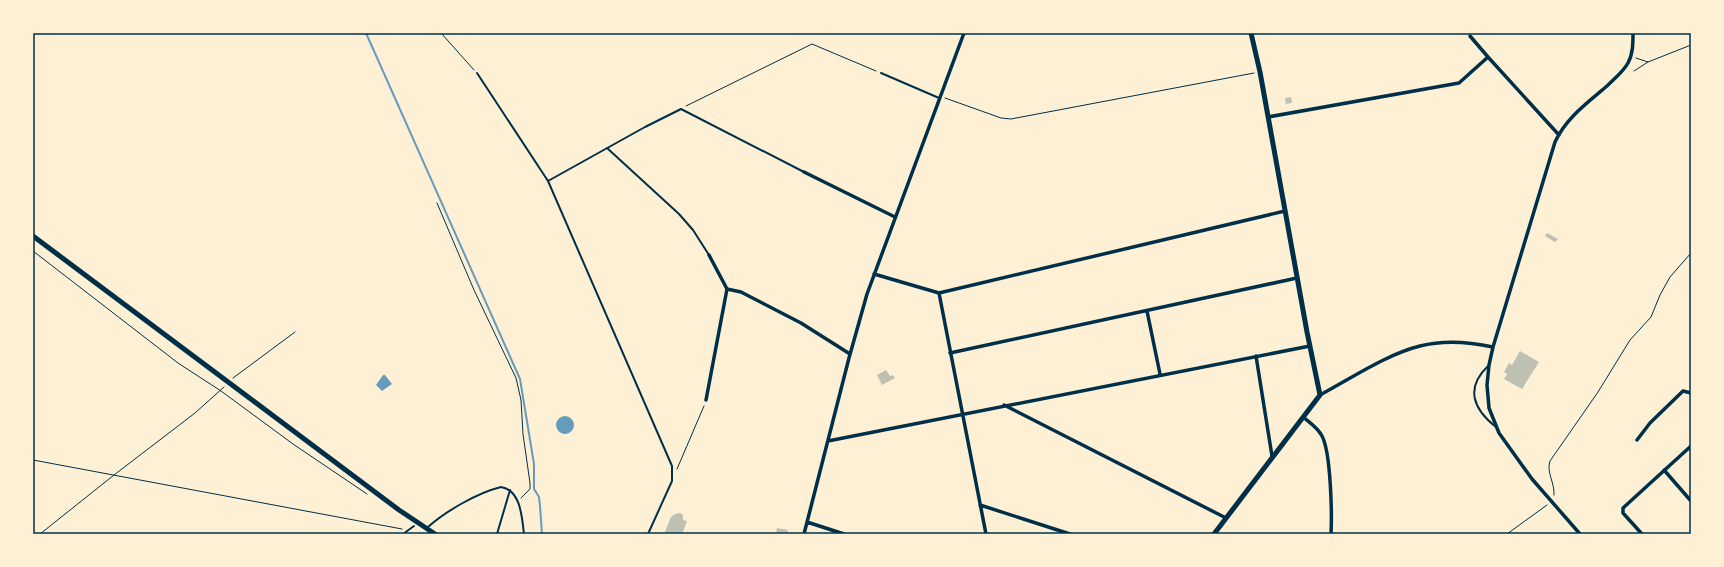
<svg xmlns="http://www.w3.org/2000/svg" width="1724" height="567" font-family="Overpass,sans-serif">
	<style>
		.water { fill: #669bbc }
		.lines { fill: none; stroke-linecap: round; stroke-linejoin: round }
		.stream { stroke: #669bbc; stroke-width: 2 }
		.building { fill: #bec0b2 }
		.path { stroke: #003049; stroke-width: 1 }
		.service { stroke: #003049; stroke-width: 2 }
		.minor { stroke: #003049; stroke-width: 3.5 }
		.secondary { stroke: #003049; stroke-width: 5 }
		.neatline { fill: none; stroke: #003049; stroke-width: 1.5 }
	</style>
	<rect width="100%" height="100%" fill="#fdf0d5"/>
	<!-- water -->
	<path class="water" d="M383 375H385L392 384 382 391 376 385Z
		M556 425a9 9 0 1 1 18 0a9 9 0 1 1-18 0Z"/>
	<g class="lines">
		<!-- stream -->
		<path class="stream" d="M366 33 520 379 534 464V489L539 497 540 506 542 534"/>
	</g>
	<!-- building -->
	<path class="building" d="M1291 97 1292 103 1286 104 1285 98Z
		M1547 233 1558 239 1555 242 1545 236Z
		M1520 351 1539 362 1522 389 1504 379 1507 374 1504 372 1509 363 1512 365Z
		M886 370 890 376 893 375 895 378 882 385 877 375Z
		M680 513 683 515V520L687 521 682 534H664L671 517 675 514Z
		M777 528 788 530 787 534 776 533Z"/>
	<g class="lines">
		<!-- path -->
		<path class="path" d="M441 33 474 70
			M1636 58 1648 62 1691 45
			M1634 71 1648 62
			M945 98 1001 118 1011 119 1254 73
			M686 106 812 44 876 71
			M437 203 474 290 516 378 521 400 523 434 530 483V489L521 498
			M33 251 178 363 221 391 293 444 367 494
			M233 378 295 332
			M33 460 402 529
			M677 469 704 406
			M1554 495C1555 483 1546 472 1550 461L1598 392 1630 340 1651 317 1660 295 1670 277 1691 253
			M40 534 114 475 195 413 224 387
			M1507 534 1547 505"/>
		<!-- service -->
		<path class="service" d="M477 73 548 181 672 466V481L648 534
			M881 73 939 98
			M607 148 679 214 693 230 709 255
			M548 181 645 127 681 109 804 172
			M1488 366C1465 388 1473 409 1496 427
			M428 527C446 511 477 493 501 487 521 490 522 518 524 534
			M403 534 414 526
			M497 534 510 490"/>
		<!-- minor -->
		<path class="minor" d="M1470 36 1488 57
			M1268 117 1459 83 1488 57 1559 135
			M804 172 895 217
			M709 255 727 289 741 292 801 323 850 354
			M874 274 939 293 1285 211
			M939 293 986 534
			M1147 311 1160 374
			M950 353 1297 278
			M1256 356 1272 456
			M1320 395C1350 379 1387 354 1420 346 1443 340 1470 342 1493 347
			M706 400 727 289
			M1004 405 1226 518
			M1303 417C1309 422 1318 428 1322 436 1331 453 1332 514 1331 534
			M1637 440 1650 423 1683 391 1691 393
			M828 441 1310 346
			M1664 470 1691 501
			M980 505 1070 534
			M807 522 844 534
			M804 534 849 358 867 294 964 33
			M1580 534 1532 479 1499 433 1489 408 1487 385 1489 365 1493 347 1555 142C1566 118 1587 103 1607 86 1614 79 1623 72 1628 63 1633 54 1633 43 1633 33
			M1642 534 1623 513V508L1691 446"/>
		<!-- secondary -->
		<path class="secondary" d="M33 236 399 510 435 534
			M1214 534 1320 395 1307 332 1260 72 1251 33"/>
	</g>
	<!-- border -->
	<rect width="1724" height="567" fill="none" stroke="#fdf0d5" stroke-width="68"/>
	<rect x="34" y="34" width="1656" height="499" class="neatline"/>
</svg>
